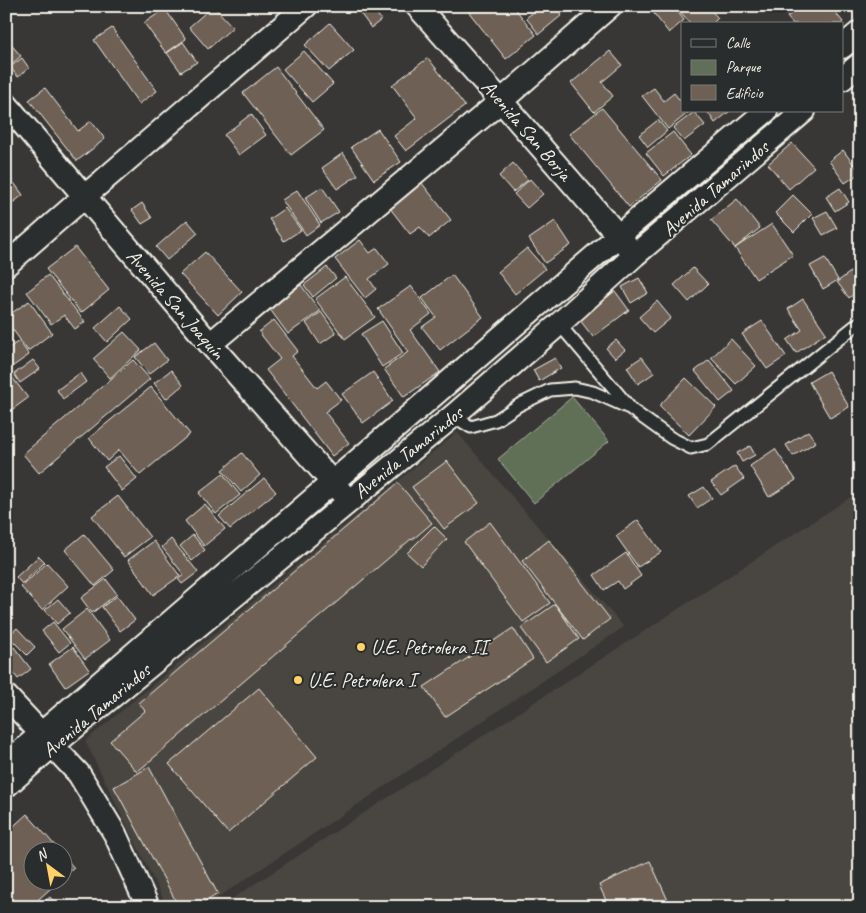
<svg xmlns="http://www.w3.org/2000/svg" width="866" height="913" font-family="Caveat,sans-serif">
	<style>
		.built { fill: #48443f }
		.green { fill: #606f57; stroke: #aab0a0 }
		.building { fill: #6e6154; stroke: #f4f1e8 }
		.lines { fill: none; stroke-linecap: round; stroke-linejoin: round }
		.lane-casing { stroke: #f4f1e8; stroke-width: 15 }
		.street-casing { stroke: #f4f1e8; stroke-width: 26 }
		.lane { stroke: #2a2d2e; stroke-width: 11 }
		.street { stroke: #2a2d2e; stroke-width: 22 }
		.poi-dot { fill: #ffd166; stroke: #2a2d2e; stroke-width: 2 }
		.labels { text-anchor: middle; stroke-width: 4; stroke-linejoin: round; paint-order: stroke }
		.street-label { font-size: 20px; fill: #f4f1e8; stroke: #2a2d2e }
		.poi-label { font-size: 20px; fill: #f4f1e8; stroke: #2a2d2e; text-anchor: start }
	</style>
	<rect width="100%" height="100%" fill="#383736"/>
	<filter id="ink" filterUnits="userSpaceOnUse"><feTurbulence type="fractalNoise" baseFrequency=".02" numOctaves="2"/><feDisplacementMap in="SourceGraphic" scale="10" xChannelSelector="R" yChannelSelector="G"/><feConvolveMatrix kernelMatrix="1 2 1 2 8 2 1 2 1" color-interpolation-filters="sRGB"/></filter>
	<g filter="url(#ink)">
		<!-- built -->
		<path class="built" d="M457 432 624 627 204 907H167L85 741Z
			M860 491V907H219Z"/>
		<!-- green -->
		<path class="green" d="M572 397 609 441 534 503 498 459Z"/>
		<!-- building -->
		<path class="building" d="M213 6 233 27 208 49 189 27Z
			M355 6H372L381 20 371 28Z
			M464 6H487L490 11 496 6H513L536 35 506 59Z
			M541 6H555L562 15 539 34 526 18Z
			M648 6H673L684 20 669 33Z
			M679 6H707L718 18 712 24H691L677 8Z
			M779 6H797L786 15Z
			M801 6H830L843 22 841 24H793L787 17Z
			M165 9 186 39 166 53 144 23Z
			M330 23 354 50 329 71 305 45Z
			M112 28 157 91 139 104 94 40Z
			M8 41 21 56 7 68 6 43Z
			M183 42 197 62 181 72 167 53Z
			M304 51 333 84 312 102 283 69Z
			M610 51 622 65 602 82 613 96 594 112 571 83Z
			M22 58 29 68 18 77 10 67Z
			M428 58 465 106 406 151 394 136 417 118 392 85Z
			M276 67 324 130 291 155 243 93Z
			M45 88 78 131 91 121 105 139 77 161 29 100Z
			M654 88 664 101 674 93 682 103V111L689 112 668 129 642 96Z
			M602 108 662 180 629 207 569 134Z
			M707 111H730L715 123Z
			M694 112 705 125 684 141 673 128Z
			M251 114 266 135 239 155 224 135Z
			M658 120 667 131 648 147 639 135Z
			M378 129 401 162 374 180 351 147Z
			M673 132 691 155 664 176 646 153Z
			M792 143 814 167 789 189 768 164Z
			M843 150 860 173 845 183 829 161Z
			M343 153 358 175 337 189 322 168Z
			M513 163 528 180 513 192 499 176Z
			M6 172 23 195 6 208Z
			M530 179 543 194 527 208 514 194Z
			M421 182 451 220 429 238 420 227 410 234 389 207Z
			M322 187 339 212 321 223 305 198Z
			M840 188 849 202 835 211 826 197Z
			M297 190 320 225 306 235 282 200Z
			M793 195 812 214 794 232 775 213Z
			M737 199 760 228 735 248 711 220Z
			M142 203 152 218 142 224 132 210Z
			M285 208 301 230 284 241 269 219Z
			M827 211 837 228 823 235 813 218Z
			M187 220 198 233 167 260 156 247Z
			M555 221 571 245 545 263 529 239Z
			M772 224 793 255 756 279 735 248Z
			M360 240 370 253 377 248 389 264 369 279 376 289 365 298 335 259Z
			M75 247 109 290 81 313 46 269Z
			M527 248 545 269 515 294 498 272Z
			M205 252 242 292 218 315 180 274Z
			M825 258 838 280 823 289 810 266Z
			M860 265V289L849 298 837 282Z
			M327 267 336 278 313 297 304 285Z
			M693 268 708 284 689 302 674 285Z
			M48 275 85 322 75 329 64 315 51 324 27 292Z
			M452 275 483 317 440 350 422 327 436 317 422 298Z
			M345 277 375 317 345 339 315 299Z
			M639 278 648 293 631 303 622 287Z
			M301 285 320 311 288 334 269 308Z
			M411 286 431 314 410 330 440 372 404 397 384 369 408 352 378 309Z
			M615 291 629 310 593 337 579 319Z
			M803 299 826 333 796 353 787 340 802 330 788 309Z
			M29 301 52 333 28 351 6 320V317Z
			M657 301 671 318 653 333 639 317Z
			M120 306 132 319 107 342 95 328Z
			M321 312 336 333 320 344 306 323Z
			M274 320 298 351 292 356 317 388 326 381 341 400 325 412 349 443 332 456 266 370 280 359 259 332Z
			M382 321 403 353 382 367 361 334Z
			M762 321 786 356 767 369 742 334Z
			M124 332 141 350 110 378 93 359Z
			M731 339 756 366 736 384 711 358Z
			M616 340 625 350 615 358 606 348Z
			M19 341 29 355 6 371V350Z
			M154 343 167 360 149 374 135 357Z
			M642 357 654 373 638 384 627 367Z
			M555 358 561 368 539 381 533 370Z
			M33 360 40 369 20 383 14 374Z
			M133 360 150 379 39 473 23 454Z
			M709 360 734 391 720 402 695 371Z
			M171 370 183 385 166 399 154 383Z
			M828 371 849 407 830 418 809 382Z
			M373 372 393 401 363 423 342 394Z
			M80 373 86 382 63 399 57 390Z
			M12 377 28 398 6 414V381Z
			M686 378 716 407 689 435 659 406Z
			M151 387 190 434 140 475 119 450 107 461 89 438Z
			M808 431 816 442 793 456 786 445Z
			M750 446 755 455 742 462 737 453Z
			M775 449 796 480 769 497 750 466Z
			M242 453 260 475 241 492 222 470Z
			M119 456 137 479 122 491 104 467Z
			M447 461 479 503 444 529 412 487Z
			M735 466 744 479 721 495 711 482Z
			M223 474 240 495 216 514 199 493Z
			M264 478 276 492 230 529 219 516Z
			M398 483 432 523 412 540 411 539 137 772 110 741 145 711 139 703Z
			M704 487 712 498 697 508 689 496Z
			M118 496 150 537 124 557 92 516Z
			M205 504 225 529 204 546 185 521Z
			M638 520 661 552 638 567 616 536Z
			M490 522 550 603 523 622 464 542Z
			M434 526 447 539 421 566 407 553Z
			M84 534 114 570 95 586 65 550Z
			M193 535 205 550 192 561 180 546Z
			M171 539 198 572 182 584 178 579 184 575 162 547Z
			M549 540 610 619 583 640 522 561Z
			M154 541 180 576 153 595 128 560Z
			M626 553 641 576 623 589 618 581 604 590 594 575Z
			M39 556 45 562 22 584 16 577Z
			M47 563 68 586 42 610 21 587Z
			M106 579 117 594 92 613 81 598Z
			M117 596 135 620 120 631 102 607Z
			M58 599 70 613 57 624 45 610Z
			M555 604 579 639 546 662 521 628Z
			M87 609 110 640 85 659 62 629Z
			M53 622 70 643 59 652 42 631Z
			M17 628 35 647 27 655 8 636Z
			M513 628 533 659 445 717 424 687Z
			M14 647 31 669 18 679 6 664V653Z
			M73 647 89 670 65 687 49 664Z
			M259 688 317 757 228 833 169 764Z
			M149 767 218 894 195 907H179L114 787Z
			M27 814 59 850H32V880H60L30 907H19L6 892V833Z
			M62 854 74 868 62 878Z
			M650 861 671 907H609L599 885Z
			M50 897 58 907H38Z"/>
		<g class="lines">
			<defs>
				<path id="lane" d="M559 324 632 410 671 438 691 448 708 444 860 322
					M453 416 471 427 496 420 519 405 550 390 575 388 593 392 629 408"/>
				<path id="street" d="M417 6 501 101 628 247
					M842 47 860 32
					M842 79 860 64
					M6 104 210 344 341 492
					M6 265 84 197 306 6
					M210 344 501 101 610 6
					M6 696 79 774 115 834 148 907
					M6 764 618 236 766 111
					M6 786 52 746 453 416 559 324 635 255 804 111"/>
			</defs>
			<!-- lane casing -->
			<use href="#lane" class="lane-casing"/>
			<!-- street casing -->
			<use href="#street" class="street-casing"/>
			<!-- lane -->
			<use href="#lane" class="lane"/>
			<!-- street -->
			<use href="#street" class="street"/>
		</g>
	</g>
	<!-- markers -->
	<g class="poi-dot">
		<circle cx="361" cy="647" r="5"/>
		<circle cx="298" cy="680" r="5"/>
	</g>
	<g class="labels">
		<!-- street labels -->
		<g class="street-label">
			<text transform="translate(527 130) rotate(49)" y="7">Avenida San Borja</text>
			<text transform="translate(715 188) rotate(-41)" y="7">Avenida Tamarindos</text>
			<text transform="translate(176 304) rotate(49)" y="7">Avenida San Joaquín</text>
			<text transform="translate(408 452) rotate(-39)" y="7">Avenida Tamarindos</text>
			<text transform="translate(96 710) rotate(-40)" y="7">Avenida Tamarindos</text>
		</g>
		<!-- poi labels -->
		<g class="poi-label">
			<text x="371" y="654">U.E. Petrolera II</text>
			<text x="308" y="687">U.E. Petrolera I</text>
		</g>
	</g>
	<!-- margin -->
	<rect width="866" height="913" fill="none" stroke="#2a2d2e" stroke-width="25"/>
	<rect x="12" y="12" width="841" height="888" fill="none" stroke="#f4f1e8" stroke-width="2" filter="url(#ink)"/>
	<!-- legend -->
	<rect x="681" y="22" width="162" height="90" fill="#2a2d2e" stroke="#7b7b78"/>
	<rect x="691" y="39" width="25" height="8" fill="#2a2d2e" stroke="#7b7b78"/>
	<text x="726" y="48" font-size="15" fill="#f4f1e8">Calle</text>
	<rect x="691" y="60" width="25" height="15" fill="#606f57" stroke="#7b7b78"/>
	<text x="726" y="72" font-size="15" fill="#f4f1e8">Parque</text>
	<rect x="691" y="85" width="25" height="15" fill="#6e6154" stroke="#7b7b78"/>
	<text x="726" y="98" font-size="15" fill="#f4f1e8">Edificio</text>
	<!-- north arrow -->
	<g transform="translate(48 866) rotate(328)"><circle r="24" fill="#2a2d2e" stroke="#7b7b78"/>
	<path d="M0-4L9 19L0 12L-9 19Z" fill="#ffd166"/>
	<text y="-8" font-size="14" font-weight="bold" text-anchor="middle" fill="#f4f1e8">N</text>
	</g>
</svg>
